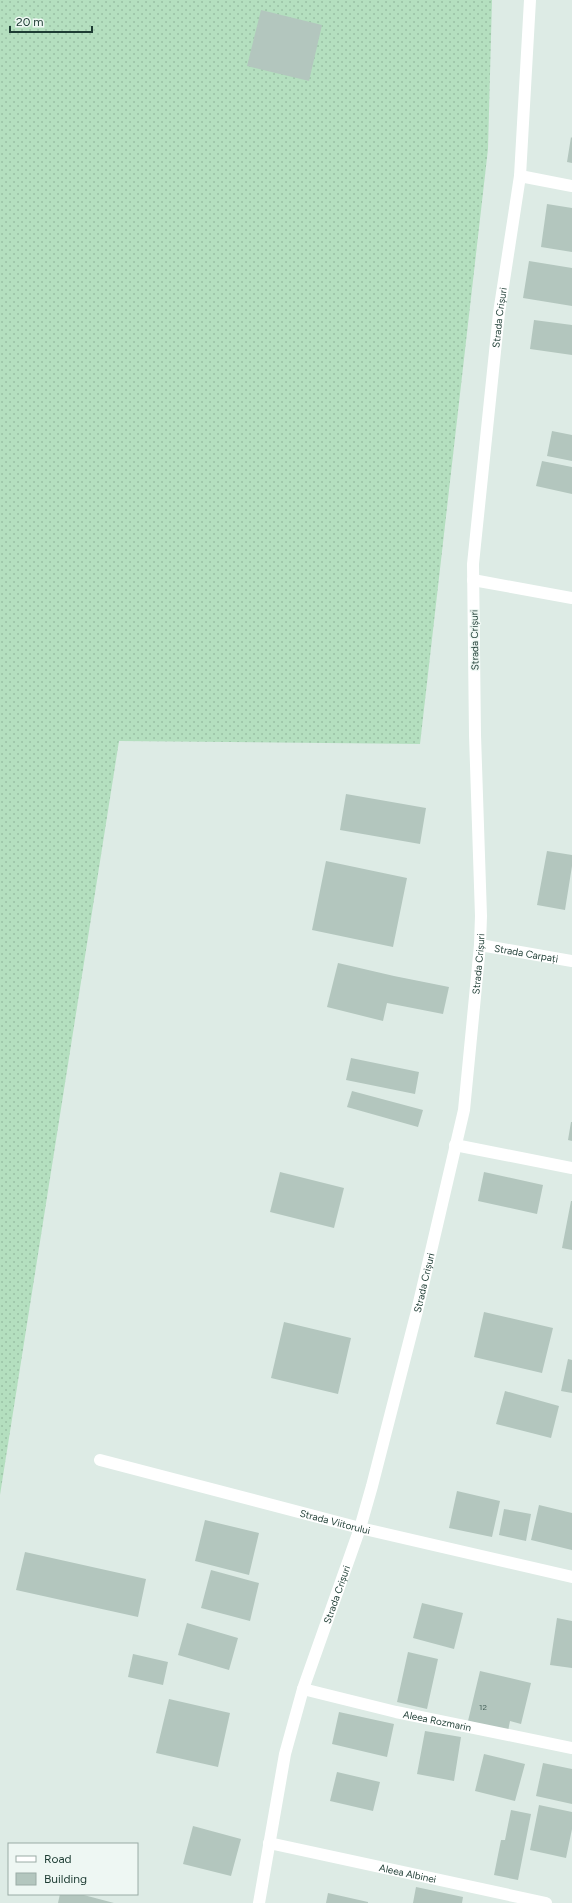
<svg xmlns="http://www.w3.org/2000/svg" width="572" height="1903" font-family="Figtree,sans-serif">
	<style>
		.grass { fill: url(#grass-dots) }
		.building { fill: #b3c6be }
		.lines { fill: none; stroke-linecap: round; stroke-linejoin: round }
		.minor { stroke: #fff; stroke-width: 12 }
		.labels { text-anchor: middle; stroke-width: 3; stroke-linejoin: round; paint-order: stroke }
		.number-label { font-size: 8px; fill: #425e56 }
		.street-label { font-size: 10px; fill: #1d3c33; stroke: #eef7f3 }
	</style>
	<defs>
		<pattern id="grass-dots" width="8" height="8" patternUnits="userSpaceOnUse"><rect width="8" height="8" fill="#b4dfbf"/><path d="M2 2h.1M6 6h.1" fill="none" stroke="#9ac0a5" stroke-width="1.8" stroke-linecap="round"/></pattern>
	</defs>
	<rect width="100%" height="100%" fill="#ddebe5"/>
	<!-- grass -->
	<path class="grass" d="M0 0H492L488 149 420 744 119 741 0 1495Z"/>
	<!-- building -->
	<path class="building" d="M261 10 322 25 309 81 247 66Z
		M571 137 572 138V163L567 162Z
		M547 204 572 208V252L541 247Z
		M529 261 572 268V306L523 298Z
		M534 320 572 325V355L530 349Z
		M552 431 572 435V461L547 456Z
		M542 461 572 467V494L536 486Z
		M346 794 426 808 420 844 340 830Z
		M547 851 572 855V866L565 910 537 905Z
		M326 861 407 878 393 947 312 930Z
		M338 963 394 976 449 987 443 1014 387 1003 383 1021 327 1007Z
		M351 1058 419 1072 415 1094 346 1080Z
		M352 1091 423 1110 418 1127 347 1107Z
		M571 1122H572V1141L568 1140Z
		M280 1172 344 1188 334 1228 270 1212Z
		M484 1172 543 1185 537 1214 478 1201Z
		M571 1201H572V1250L562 1248Z
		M484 1312 553 1328 542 1373 474 1357Z
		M284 1322 351 1338 338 1394 271 1378Z
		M568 1359 572 1360V1393L561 1391Z
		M505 1391 559 1406 551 1438 496 1424Z
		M457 1491 500 1501 492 1537 449 1528Z
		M539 1505 572 1513V1550L531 1540Z
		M504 1509 531 1514 526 1541 499 1535Z
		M205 1520 259 1533 249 1575 195 1561Z
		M25 1552 146 1579 138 1617 16 1590Z
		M211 1570 259 1583 250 1621 201 1608Z
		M422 1603 463 1613 454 1649 413 1638Z
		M557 1618 572 1621V1668L550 1665Z
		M187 1623 238 1638 229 1670 178 1655Z
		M408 1652 438 1659 427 1709 397 1702Z
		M133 1654 168 1662 163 1685 128 1677Z
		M480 1671 531 1683 521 1724 510 1721 508 1731 468 1721Z
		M169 1699 230 1713 218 1767 156 1753Z
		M339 1712 394 1724 387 1757 332 1744Z
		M425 1731 461 1737 454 1781 417 1774Z
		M484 1754 525 1764 515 1801 475 1791Z
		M543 1763 572 1769V1804L536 1796Z
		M337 1772 380 1782 373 1811 330 1801Z
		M539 1805 572 1812V1829L566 1858 530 1850Z
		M511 1810 531 1814 518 1880 494 1875 501 1840H505Z
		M193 1826 241 1839 231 1876 183 1864Z
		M416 1887 463 1897 462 1903H413Z
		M328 1893 368 1902V1903H326Z
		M60 1894H80L114 1903H58Z"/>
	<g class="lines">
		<!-- minor -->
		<g class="minor">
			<path d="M520 176 572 186"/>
			<path d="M473 580 572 598"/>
			<path id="s1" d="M480 945 572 961"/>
			<path d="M455 1145 572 1168"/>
			<path id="s2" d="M100 1460 360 1528 572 1577"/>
			<path id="s3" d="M303 1689 396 1712 572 1748"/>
			<path id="s4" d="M269 1843 546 1903"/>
			<path id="s5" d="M259 1903 285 1754 303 1689 360 1528 372 1486 417 1311 464 1110 480 945 481 916 475 735 473 564 499 313 520 176 530 0"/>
		</g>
	</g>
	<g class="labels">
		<!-- number labels -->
		<g class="number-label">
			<text x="483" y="1710">12</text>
		</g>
		<!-- street labels -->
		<g class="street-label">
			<text dy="4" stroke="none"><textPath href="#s5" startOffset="1615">Strada Crișuri</textPath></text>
			<text transform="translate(474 640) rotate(-91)" y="4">Strada Crișuri</text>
			<text dy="4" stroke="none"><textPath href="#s1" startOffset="47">Strada Carpați</textPath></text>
			<text dy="4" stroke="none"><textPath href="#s5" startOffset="967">Strada Crișuri</textPath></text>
			<text dy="4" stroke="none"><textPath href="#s5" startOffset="643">Strada Crișuri</textPath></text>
			<text dy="4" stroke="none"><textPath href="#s2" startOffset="243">Strada Viitorului</textPath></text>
			<text dy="4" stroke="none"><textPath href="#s5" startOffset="319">Strada Crișuri</textPath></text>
			<text dy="4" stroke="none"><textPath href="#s3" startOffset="138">Aleea Rozmarin</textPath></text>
			<text dy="4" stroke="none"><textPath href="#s4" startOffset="142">Aleea Albinei</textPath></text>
		</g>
	</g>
	<!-- legend -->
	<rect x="8" y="1843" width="130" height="52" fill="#eef7f3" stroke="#9aaca6"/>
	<rect x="16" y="1856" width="20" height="6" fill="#ffffff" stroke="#9aaca6"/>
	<text x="44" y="1863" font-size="12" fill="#1d3c33">Road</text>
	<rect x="16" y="1873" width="20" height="12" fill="#b3c6be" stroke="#9aaca6"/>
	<text x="44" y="1883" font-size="12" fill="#1d3c33">Building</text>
	<!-- scale -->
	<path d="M10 26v6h82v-6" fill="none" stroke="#1d3c33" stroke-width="2"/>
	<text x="16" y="26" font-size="12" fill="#1d3c33" stroke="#eef7f3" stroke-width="3" paint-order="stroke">20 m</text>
</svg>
